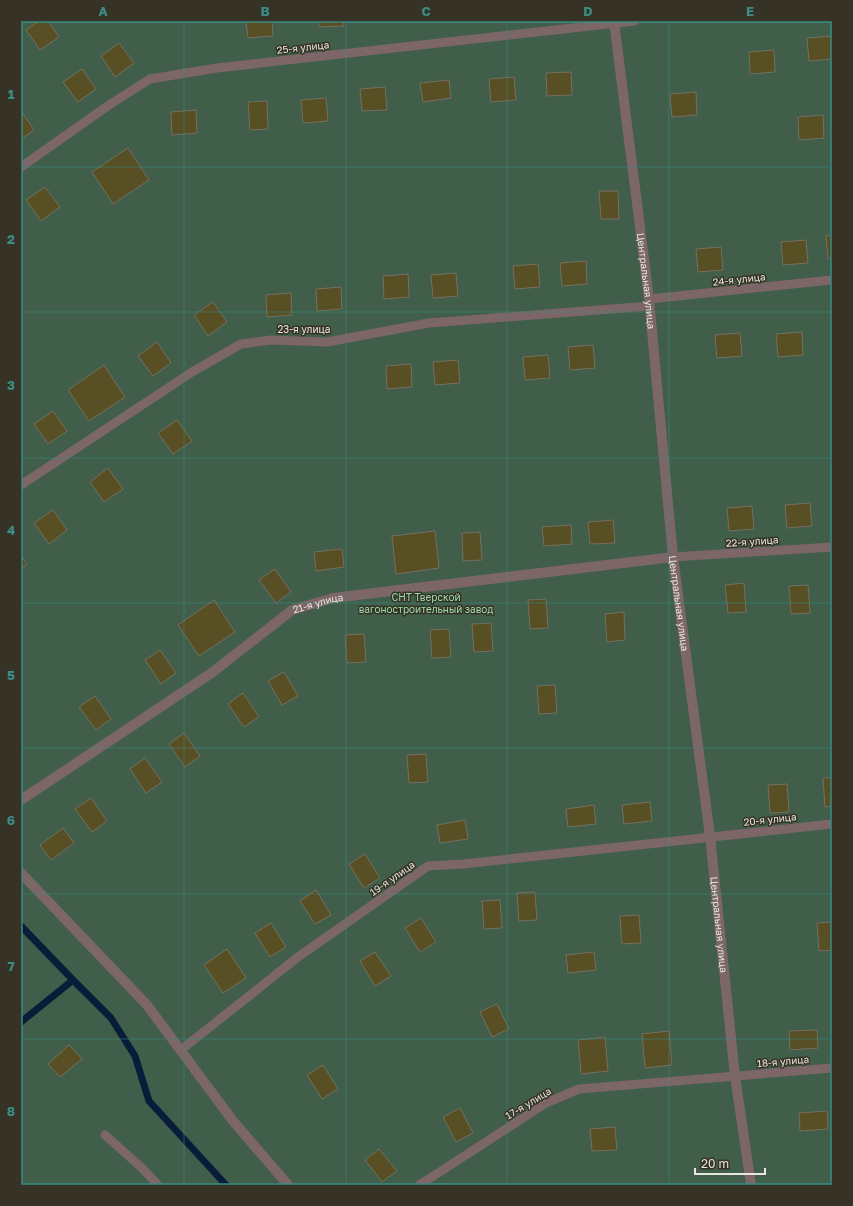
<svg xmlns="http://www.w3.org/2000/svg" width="853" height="1206" font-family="'Golos Text',sans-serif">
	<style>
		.green { fill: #405e49 }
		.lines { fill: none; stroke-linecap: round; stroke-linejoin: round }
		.stream { stroke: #081d3a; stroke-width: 7 }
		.building { fill: #584f24; stroke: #747062 }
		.service { stroke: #7c6667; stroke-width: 9 }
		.minor { stroke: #7c6667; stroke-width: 10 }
		.grid { fill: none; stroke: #3a8c84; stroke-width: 1; stroke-opacity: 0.55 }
		.labels { text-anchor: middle; stroke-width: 3; stroke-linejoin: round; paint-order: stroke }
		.street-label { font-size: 10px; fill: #e8e6de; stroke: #363326 }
		.park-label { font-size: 10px; fill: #9adcae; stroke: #363326 }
		.neatline { fill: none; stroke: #3a8c84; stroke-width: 1.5 }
		.grid-label { font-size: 13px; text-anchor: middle; font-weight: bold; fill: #3a8c84 }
	</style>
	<rect width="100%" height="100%" fill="#363326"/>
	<!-- green -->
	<path class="green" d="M21 21H832V1185H21Z"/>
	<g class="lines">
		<!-- stream -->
		<path class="stream" d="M21 926 73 980 111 1018 135 1056 149 1101 226 1185
			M21 1022 73 980"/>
	</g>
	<!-- building -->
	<path class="building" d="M39 21H48L59 37 40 50 26 30Z
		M246 21H272L273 36 248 38Z
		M318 21H343L344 26 319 27Z
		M832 36V59L809 61 807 38Z
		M119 43 134 63 115 77 101 56Z
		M774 50 775 72 750 74 749 52Z
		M82 69 96 89 78 102 63 82Z
		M571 72 572 95 547 96 546 73Z
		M514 77 516 100 491 102 489 79Z
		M449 80 451 98 423 102 420 83Z
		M385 87 387 110 362 111 360 89Z
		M696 92 697 115 672 117 670 94Z
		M326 98 328 121 303 123 301 100Z
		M267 101 268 129 250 130 248 102Z
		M196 110 197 133 172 135 171 112Z
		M21 111 34 130 21 139Z
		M823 115 824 138 799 140 798 117Z
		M128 148 149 180 113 204 92 172Z
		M45 187 60 207 41 221 26 200Z
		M599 191H618L619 219H601Z
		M832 235V258L828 259 826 236Z
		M806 240 808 263 783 265 781 242Z
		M721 247 723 270 698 272 696 249Z
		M586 261 587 284 562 286 560 263Z
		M538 264 540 287 515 289 513 266Z
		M456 273 458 296 433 298 431 275Z
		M408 274 409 297 384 299 383 276Z
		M341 287 342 309 317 311 316 289Z
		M291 293 292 315 267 317 266 295Z
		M213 302 227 322 208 336 194 315Z
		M802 332 803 355 778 357 776 334Z
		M740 333 742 356 717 358 715 335Z
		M157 342 171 363 153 376 138 356Z
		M593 345 595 368 570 370 568 347Z
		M548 355 550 378 525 380 523 357Z
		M458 360 460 383 435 385 433 362Z
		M411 364 412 387 387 389 386 366Z
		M104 365 125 397 89 421 68 390Z
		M53 411 67 431 48 444 34 424Z
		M177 420 192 441 173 454 158 433Z
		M108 468 123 489 104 502 90 482Z
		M810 503 812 526 787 528 785 505Z
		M752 506 754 529 729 531 727 508Z
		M53 510 67 530 49 544 34 523Z
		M613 520 615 543 590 544 588 522Z
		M571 525 572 544 544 546 542 527Z
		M435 531 439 568 396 574 392 536Z
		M480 532 482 560 463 561 462 533Z
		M342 549 344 567 316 571 314 552Z
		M21 556 27 564 21 569Z
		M275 569 291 592 276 603 259 580Z
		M744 583 746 612 728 613 725 585Z
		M808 585 810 613 791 614 789 586Z
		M546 599 548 628 530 629 528 600Z
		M214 600 235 632 199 656 178 625Z
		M624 612 625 640 607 642 605 614Z
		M491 623 493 651 474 652 472 624Z
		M449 629 451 657 432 658 430 630Z
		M364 634 366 662 347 663 345 635Z
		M160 650 176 673 161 684 145 660Z
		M284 672 298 696 282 705 268 681Z
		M555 685 557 713 539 714 537 686Z
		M243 693 259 717 244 727 228 704Z
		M95 696 111 719 96 730 79 707Z
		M184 733 200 756 185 767 169 744Z
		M426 754 428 782 409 783 407 755Z
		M145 758 162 782 146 793 130 769Z
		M823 778H832V806L825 807Z
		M787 784 789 812 770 813 768 785Z
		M91 798 107 821 92 832 75 809Z
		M650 802 652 821 624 824 622 805Z
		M594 805 596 824 568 827 566 809Z
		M465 820 468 839 440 843 437 825Z
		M63 828 74 843 51 860 40 845Z
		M365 854 380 878 364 888 349 864Z
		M316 890 331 915 315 924 300 901Z
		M535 892 537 920 519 921 517 893Z
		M500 900 502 928 484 929 482 901Z
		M639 915 641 943 622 944 620 916Z
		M421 918 436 942 420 952 405 928Z
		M832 922V950L819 951 817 923Z
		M271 923 286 947 270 957 255 933Z
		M227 949 246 978 223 993 204 965Z
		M375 952 391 976 375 986 360 961Z
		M594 952 596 970 568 973 566 955Z
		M497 1004 509 1029 492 1037 480 1012Z
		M817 1030 818 1048 790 1050 789 1031Z
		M669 1031 672 1065 645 1068 642 1034Z
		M605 1037 608 1071 581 1074 578 1040Z
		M69 1045 82 1059 60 1077 48 1064Z
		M323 1065 338 1089 322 1099 307 1075Z
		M460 1108 473 1133 456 1142 443 1117Z
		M827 1111 828 1129 800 1131 799 1113Z
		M615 1127 617 1150 592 1151 590 1129Z
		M379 1149 397 1171 382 1182 365 1160Z"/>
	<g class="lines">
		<!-- service -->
		<path class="service" d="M21 167 109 105 150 79 217 68 635 21
			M649 299 832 280
			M21 485 192 372 241 344 271 340 327 342 429 323 650 306
			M673 557 832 547
			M181 1050 298 957 428 866 463 864 832 824
			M105 1135 142 1168 158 1185
			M419 1185 435 1175 546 1103 579 1089 832 1068"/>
		<!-- minor -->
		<g class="minor">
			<path id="s1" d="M614 21 649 299 673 557 710 836 735 1076 751 1185"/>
			<path id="s2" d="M21 800 213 672 292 610 333 598 673 557"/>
			<path d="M21 873 147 1005 233 1121 288 1185"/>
		</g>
	</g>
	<!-- grid -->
	<path class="grid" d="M184 21V1185M346 21V1185M507 21V1185M669 21V1185M21 167H832M21 312H832M21 458H832M21 603H832M21 748H832M21 894H832M21 1039H832"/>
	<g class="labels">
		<!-- street labels -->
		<g class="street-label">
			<text transform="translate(303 47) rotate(-6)" y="4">25-я улица</text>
			<text transform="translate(739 279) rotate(-6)" y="4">24-я улица</text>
			<text dy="4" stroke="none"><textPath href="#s1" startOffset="262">Центральная улица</textPath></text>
			<text x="304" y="333">23-я улица</text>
			<text transform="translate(752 541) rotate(-4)" y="4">22-я улица</text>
			<text dy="4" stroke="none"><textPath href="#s1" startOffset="586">Центральная улица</textPath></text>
			<text dy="4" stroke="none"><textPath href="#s2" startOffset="358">21-я улица</textPath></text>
			<text transform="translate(770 819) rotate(-6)" y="4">20-я улица</text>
			<text transform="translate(392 878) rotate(-35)" y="4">19-я улица</text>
			<text dy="4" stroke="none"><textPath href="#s1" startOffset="910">Центральная улица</textPath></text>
			<text transform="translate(783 1061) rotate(-5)" y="4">18-я улица</text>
			<text transform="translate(528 1103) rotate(-31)" y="4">17-я улица</text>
		</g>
		<!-- park labels -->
		<g class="park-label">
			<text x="426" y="601">СНТ Тверской<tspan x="426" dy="12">вагоностроительный завод</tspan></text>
		</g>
	</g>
	<!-- border -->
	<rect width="853" height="1206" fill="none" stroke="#363326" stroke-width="44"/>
	<!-- scale -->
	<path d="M695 1168v6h70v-6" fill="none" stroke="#e8e6de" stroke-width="2"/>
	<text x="701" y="1168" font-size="12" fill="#e8e6de" stroke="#363326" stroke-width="3" paint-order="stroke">20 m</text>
	<rect x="22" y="22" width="809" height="1162" class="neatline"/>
	<g class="grid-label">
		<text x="103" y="16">A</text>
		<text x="265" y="16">B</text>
		<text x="426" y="16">C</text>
		<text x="588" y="16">D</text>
		<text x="750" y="16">E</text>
		<text x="11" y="99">1</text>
		<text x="11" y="244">2</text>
		<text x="11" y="390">3</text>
		<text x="11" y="535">4</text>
		<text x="11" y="680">5</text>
		<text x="11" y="825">6</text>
		<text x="11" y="971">7</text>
		<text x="11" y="1116">8</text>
	</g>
</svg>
